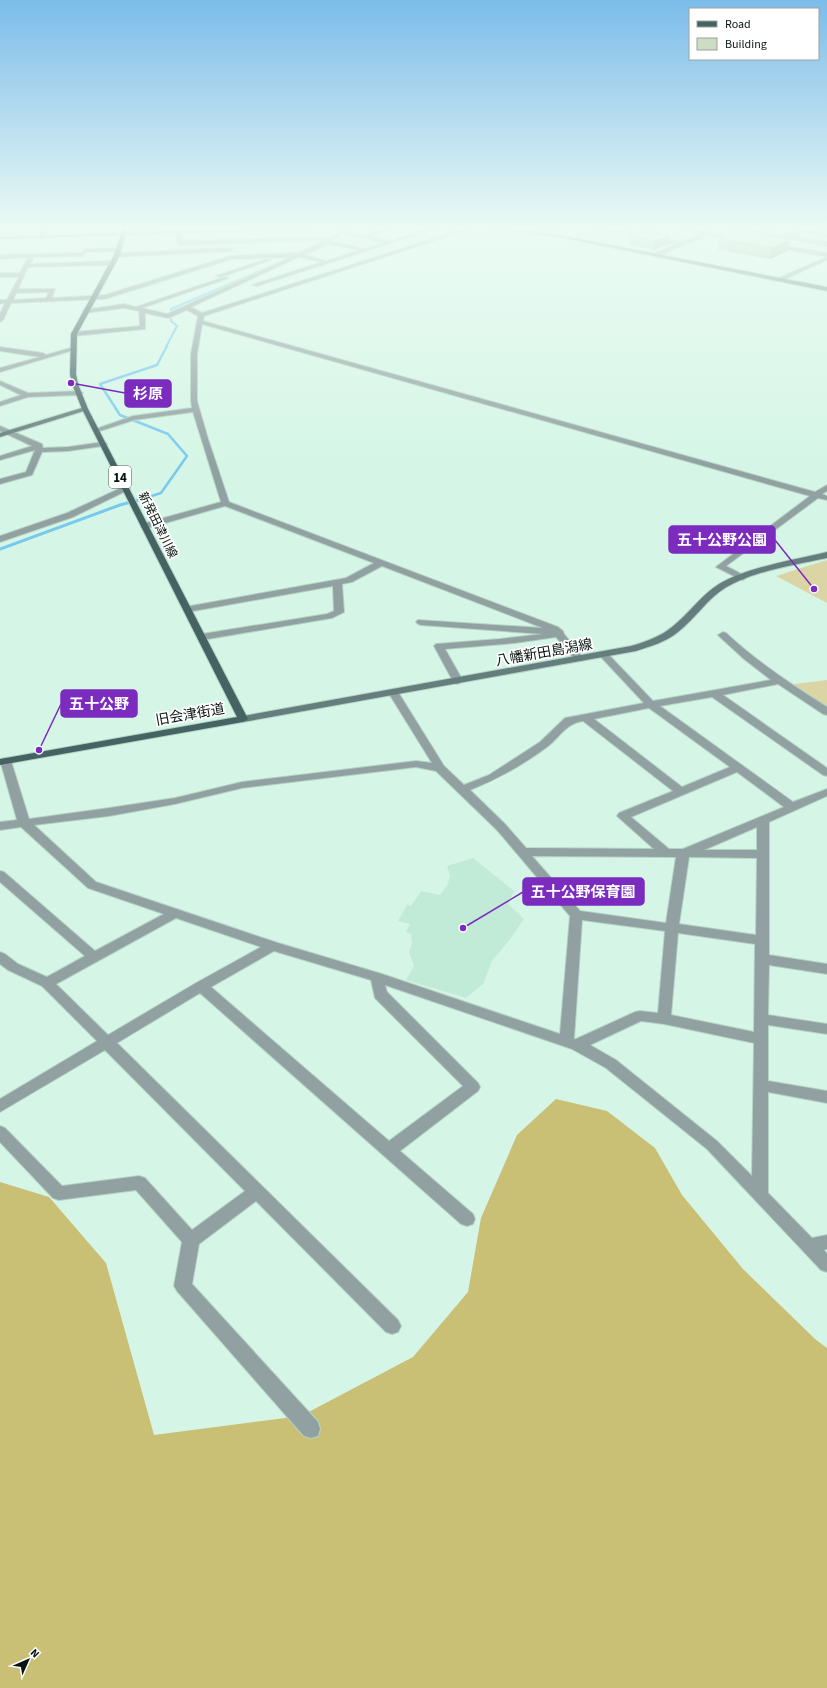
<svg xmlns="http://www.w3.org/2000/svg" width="827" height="1688" font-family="'Source Sans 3','Noto Sans JP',sans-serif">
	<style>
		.built { fill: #c1ead7 }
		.green { fill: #dbd5a6 }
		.forest { fill: #c9bf75 }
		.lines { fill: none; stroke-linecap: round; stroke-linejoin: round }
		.stream-far2 { stroke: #77c9ee; stroke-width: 2 }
		.stream-far1 { stroke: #77c9ee; stroke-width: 2.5 }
		.stream { stroke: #77c9ee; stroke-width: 3 }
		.street-casing { stroke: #b4d2c4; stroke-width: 2 }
		.secondary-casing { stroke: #b4d2c4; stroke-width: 2 }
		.primary-casing { stroke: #b4d2c4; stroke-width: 2 }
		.street { fill: #91a1a1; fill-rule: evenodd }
		.secondary { fill: #657d7d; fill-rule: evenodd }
		.primary { fill: #466363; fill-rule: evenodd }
		.wall { fill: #b0bea8 }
		.shaded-wall { fill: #909b88 }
		.building { fill: #cdddc3; stroke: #909b88 }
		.labels { text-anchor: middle; stroke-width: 3.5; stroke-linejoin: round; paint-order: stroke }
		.far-street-label { font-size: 12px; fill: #091510; stroke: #fff }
		.shield { fill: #fff; stroke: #535b58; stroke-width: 1 }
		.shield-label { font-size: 13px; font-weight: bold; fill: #091510 }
		.street-label { font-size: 14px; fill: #091510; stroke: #fff }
		.leader { fill: none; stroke: #7b2cbf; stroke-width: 1.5 }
		.callout-dot { fill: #7b2cbf; stroke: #fff; stroke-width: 1.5 }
		.callout { fill: #7b2cbf; stroke: #7b2cbf; stroke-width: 1.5 }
		.callout-label { font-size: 15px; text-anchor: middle; font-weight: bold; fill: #fff }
	</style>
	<rect width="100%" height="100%" fill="#d5f6e6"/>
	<!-- built -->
	<path class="built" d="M473 858 514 891 508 904 524 919 511 938 492 961 483 984 466 998 406 980 414 966 409 952 412 944 411 934 406 932 410 924 398 921 407 905 411 906 421 891 440 895 448 884 450 875 447 866Z"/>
	<!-- green -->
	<path class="green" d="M827 560V603L776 576Z
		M827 680V707L795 686 794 684Z"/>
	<!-- forest -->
	<path class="forest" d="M556 1099 607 1111 655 1148 682 1195 743 1269 815 1339 827 1348V1688H0V1182L49 1197 106 1263 154 1435 301 1416 413 1357 468 1292 481 1218 517 1135Z"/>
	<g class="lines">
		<!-- stream-far2 -->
		<path class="stream-far2" d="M340 232 346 228
			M166 347 177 326 171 321V309L276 264"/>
		<!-- stream-far1 -->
		<path class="stream-far1" d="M139 500 161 493 187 456 168 434 120 415 100 384 157 365 167 346"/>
		<!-- stream -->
		<path class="stream" d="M0 549 120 505 142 499"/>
		<defs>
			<path id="street" d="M43 228H47L42 238H38Z
				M176 228H180L182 241 332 237 346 228H351L346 232 364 236 385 228H391L370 237 390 241 431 228H438L257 286 252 285 322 262 299 257 191 307 202 313 466 228H473L204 316 203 321 815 492 827 485V491L822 494 827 496V500L818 498 726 566 747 577 743 580 740 579 716 567 810 496 202 324 197 354V401L208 439 229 502 558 627 563 631 564 634 584 659 582 661H576L556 637 515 643 445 649 463 681 458 684 454 683 434 646 436 644 500 639 543 634 421 625 418 624 416 622 418 620 543 628 382 566 352 582 342 584 344 612 332 618 202 640 199 639 197 637 199 635 202 634 327 614 334 611 333 586 188 612 185 611 183 609 185 607 346 578 374 563 225 506 148 528H142L141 526 142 524 221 502 193 412 134 420 97 432 93 430 133 416 192 408 191 401V354L198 316 187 310 168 318 145 313V329L74 336 71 334 74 332 140 326 139 311 124 308 86 313 83 311 84 310 124 304 136 307 224 277 229 278 142 308 167 314 291 257 232 259 105 299 11 303 3 320 0 322V314L5 303 0 304V300H7L19 277H0V273H20L27 259 30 257 0 259V255L81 253 86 249 121 248V250L119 251 87 252 82 256 30 257 33 259 30 264 111 261 114 263 111 265 28 267 18 289H55L52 298 105 295 230 256 298 253 327 240 180 245 177 243ZM342 234H343L384 243 365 249 331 241ZM328 244 360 250 327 261 304 255ZM49 292 46 298 13 300 16 293Z
				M551 228H558L539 234 537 233Z
				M593 228H602L681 242 702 234 678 228H687L743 239 741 240 708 235 655 257 652 255 653 254 676 244Z
				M732 228H742L786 235 797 231V229L809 228 807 230 827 234V236L802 232 792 236 827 242V246Z
				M771 243 827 253V260L783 280H779V278L827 257 769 246 768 245Z
				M230 248 232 249V251L117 257 114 255 117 253Z
				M266 259 271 260 221 277 216 276Z
				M0 347 43 353 46 355 74 347 77 349 0 372V368L40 357 0 351Z
				M0 381 28 393 80 391 83 393 80 395 28 397 0 406V402L21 395 0 385Z
				M0 426 42 444 43 448 68 447 103 442 107 444 103 446 68 451 42 452 32 475 0 484V479L26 472 35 450 0 460V456L32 446 0 431Z
				M123 487H126L130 489 73 517 0 542V536L67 513Z
				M723 632 726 633C757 662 792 685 827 707V715L823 714 778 684 723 695 827 768V776L823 775 712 697 660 706 793 802 827 789V796L769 822V955L827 964V974L769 965 768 1015 827 1024V1034L768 1025V1081L827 1091V1103L768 1092V1193L812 1238 827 1235V1249L824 1250 827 1254V1272L821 1270 707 1149 606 1068 572 1049 385 985 387 992 478 1083 480 1087 478 1091 400 1151 473 1214 475 1219 473 1224 467 1226 461 1224 200 993 117 1043 398 1320 401 1326 398 1332 392 1334 386 1332 256 1201 199 1244 192 1284 318 1422 320 1429 318 1436 311 1438 304 1436 177 1291 174 1286 182 1242 136 1190 59 1200 53 1198 0 1142V1126L5 1128 62 1186 139 1176 145 1178 192 1230 245 1191 105 1050 0 1112V1099L97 1041 42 986 8 970 0 964V952L5 954 18 964 47 977 85 956 0 882V871L4 872 95 951 164 914 88 888 21 827 0 830V822L17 820 0 760 5 758 11 761 29 819 109 808 175 798 242 782 416 761 432 763 388 692 393 689 398 692 444 766 464 785 489 775 540 742 565 718 644 703 601 657 599 655 601 653H607L653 701 771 680 744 659 720 637 718 635ZM649 708 730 767 682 787 594 719ZM583 721 673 791 619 813 617 816 654 849 526 848 505 824 470 790C497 779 523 765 547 747 560 737 565 724 583 721ZM416 767 436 771 497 830 570 916 560 1034 382 974 278 943 96 882 34 825 109 816 175 804 242 788ZM737 772 784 807 683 849H669L631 817ZM757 827V850H704ZM532 856 676 857 666 923 580 911ZM689 857 757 858 756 935 679 924ZM176 918 261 947 196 983 108 1035 56 984ZM582 920 665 931 658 1013 640 1011 635 1012 576 1039H574ZM678 933 755 944 754 1032 671 1015ZM274 951 371 980 375 998 463 1086 389 1141 211 987ZM641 1021 664 1024 754 1043 752 1176 717 1141 616 1060 590 1045Z"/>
			<path id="secondary" d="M269 228H312L310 229 0 239V237Z
				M491 228H504L564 236 827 287V291L564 238 493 229Z
				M85 407 87 408V410L0 437V433Z
				M827 552V558C795 565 753 571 725 588 706 600 695 619 678 632 666 642 651 646 636 651L243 722 238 719 243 716 631 646C645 642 660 637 672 627 689 614 701 595 719 584 748 567 794 560 827 552Z"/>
			<path id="primary" d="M123 228H127L120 255 77 334 76 374 78 384 88 409 248 719 243 722 0 765V759L237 717 82 409 72 384 70 374 71 334 114 255Z"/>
		</defs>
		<!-- street casing -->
		<use href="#street" class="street-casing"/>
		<!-- secondary casing -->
		<use href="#secondary" class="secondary-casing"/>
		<!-- primary casing -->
		<use href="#primary" class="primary-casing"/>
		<!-- street -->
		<use href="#street" class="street"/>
		<!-- secondary -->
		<use href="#secondary" class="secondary"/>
		<!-- primary -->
		<use href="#primary" class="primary"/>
	</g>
	<!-- wall -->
	<path class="wall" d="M737 230 787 251 770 259 718 250 720 239Z
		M670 236 669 244 654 250 630 245V237Z"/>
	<!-- shaded-wall -->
	<path class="shaded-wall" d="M670 236 669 244 654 250V241Z
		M789 240 787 251 770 259 772 248Z"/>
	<!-- building -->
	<path class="building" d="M737 230 789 240 772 248 720 239Z
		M646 231 670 236 654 241 630 237Z"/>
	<!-- sky -->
	<linearGradient id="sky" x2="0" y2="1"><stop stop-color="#7bbcea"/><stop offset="0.49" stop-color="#ecfbf4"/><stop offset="1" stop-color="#ecfbf4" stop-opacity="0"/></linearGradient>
	<rect width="827" height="464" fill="url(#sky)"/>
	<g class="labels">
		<!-- far-street labels -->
		<g class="far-street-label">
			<text transform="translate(158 525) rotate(64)" y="4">新発田津川線</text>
		</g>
		<!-- shield labels -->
		<rect class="shield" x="109" y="466" width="22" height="22" rx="3"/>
		<g class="shield-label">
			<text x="120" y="482">14</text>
		</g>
		<!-- street labels -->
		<g class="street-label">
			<text transform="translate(544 652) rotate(-10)" y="5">八幡新田島潟線</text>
			<text transform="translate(190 714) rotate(-10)" y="5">旧会津街道</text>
		</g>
	</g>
	<!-- callouts -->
	<path class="leader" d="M71 383L125 393M814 589L775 540M39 750L61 704M463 928L523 892"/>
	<g class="callout-dot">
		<circle cx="71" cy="383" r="4"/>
		<circle cx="814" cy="589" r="4"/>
		<circle cx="39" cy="750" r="4"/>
		<circle cx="463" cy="928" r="4"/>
	</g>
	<g class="callout">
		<rect x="125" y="380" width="46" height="27" rx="4"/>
		<rect x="669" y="526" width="106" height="27" rx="4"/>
		<rect x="61" y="690" width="76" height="27" rx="4"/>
		<rect x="523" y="878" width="121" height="27" rx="4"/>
	</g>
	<g class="callout-label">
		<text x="148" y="399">杉原</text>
		<text x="722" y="545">五十公野公園</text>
		<text x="99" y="709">五十公野</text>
		<text x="583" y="897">五十公野保育園</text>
	</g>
	<!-- legend -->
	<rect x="689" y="8" width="130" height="52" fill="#ffffff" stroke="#9da19f"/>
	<rect x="697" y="21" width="20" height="6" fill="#466363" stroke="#9da19f"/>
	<text x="725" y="28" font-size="12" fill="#091510">Road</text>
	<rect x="697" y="38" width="20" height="12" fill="#cdddc3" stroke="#9da19f"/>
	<text x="725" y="48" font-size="12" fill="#091510">Building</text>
	<!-- north arrow -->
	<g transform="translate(28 1660) rotate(45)" stroke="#ffffff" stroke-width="3" paint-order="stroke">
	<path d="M0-3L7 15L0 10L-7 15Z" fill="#091510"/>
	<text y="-6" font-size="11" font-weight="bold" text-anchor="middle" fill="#091510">N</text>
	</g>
</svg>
